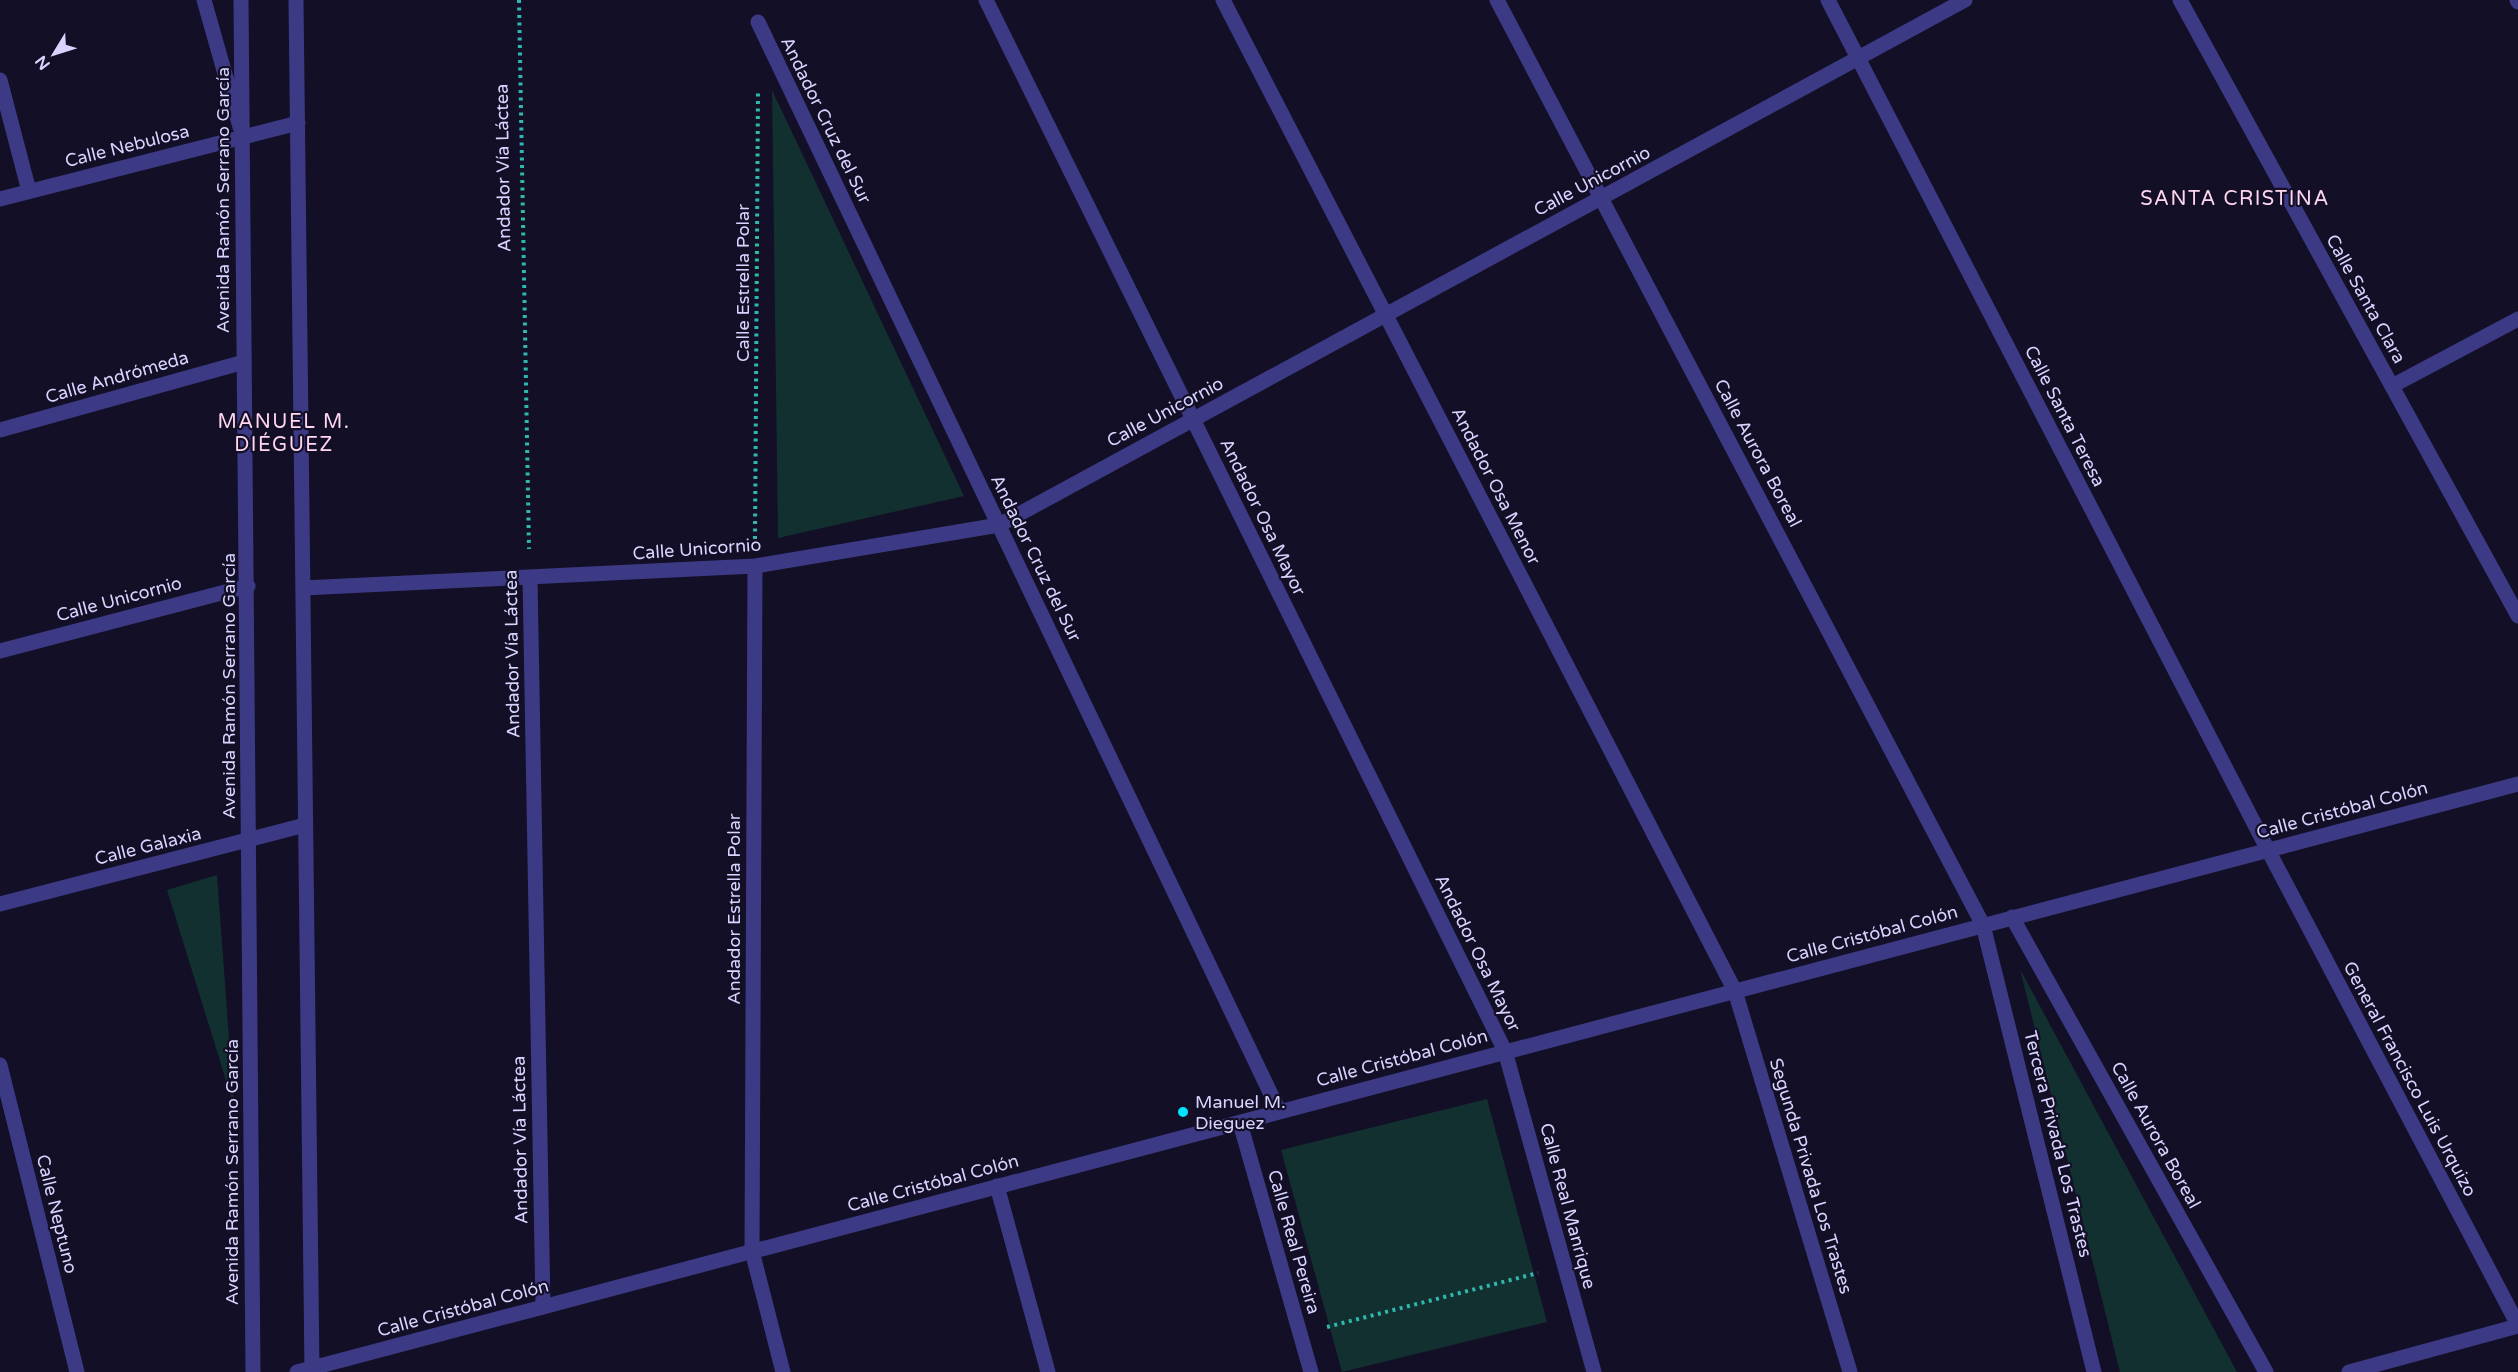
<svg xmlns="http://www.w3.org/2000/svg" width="2518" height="1372" font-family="'Varela Round',sans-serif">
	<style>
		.green { fill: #12302f }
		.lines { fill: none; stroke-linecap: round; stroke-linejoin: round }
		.path { stroke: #2fb8b0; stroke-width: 4; stroke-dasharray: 3 4.5; stroke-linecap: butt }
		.pedestrian { stroke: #3d3a85; stroke-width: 15 }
		.minor { stroke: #3d3a85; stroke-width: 15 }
		.tertiary { stroke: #3d3a85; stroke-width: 15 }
		.poi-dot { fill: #00e5ff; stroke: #130f26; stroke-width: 2 }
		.labels { text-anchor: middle; stroke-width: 4.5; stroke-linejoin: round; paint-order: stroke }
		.street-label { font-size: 18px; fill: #d9d4ff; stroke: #130f26 }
		.poi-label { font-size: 18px; fill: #d9d4ff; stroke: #130f26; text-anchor: start }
		.neighbourhood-label { font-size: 20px; letter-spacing: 1.5px; fill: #ffd6f0; stroke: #130f26 }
	</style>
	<rect width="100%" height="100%" fill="#130f26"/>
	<!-- green -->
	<path class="green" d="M772 90 964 496 778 538Z
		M217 875 234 1106 167 890Z
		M2020 969 2237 1372H2120Z
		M1487 1099 1547 1322 1342 1372 1281 1150Z"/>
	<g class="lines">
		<!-- path -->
		<path class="path" d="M519 0 529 549
			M755 539 758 90
			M1327 1327 1538 1273"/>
		<!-- pedestrian -->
		<path class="pedestrian" d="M204 0 240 127
			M986 0 1505 1051
			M1223 0 1735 991
			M758 22 1279 1111
			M0 80 29 191
			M0 430 244 362
			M0 651 248 586
			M0 1065 77 1372"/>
		<!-- minor -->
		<path class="minor" d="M1497 0 1983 925 2094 1372
			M1828 0 2268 850 2518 1325
			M2180 0 2518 616
			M2517 0 2518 2
			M0 199 298 123
			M2392 386 2518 319
			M755 566 752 1251 783 1372
			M530 577 543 1307
			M303 588 755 566 999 525 1965 0
			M0 904 305 825
			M2012 917 2266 1372
			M1735 991 1850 1372
			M1505 1051 1594 1372
			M1240 1123 1311 1372
			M997 1186 1048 1372
			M2349 1372 2518 1326"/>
		<!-- tertiary -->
		<path class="tertiary" d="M241 0 253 1372
			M296 0 312 1372
			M297 1372 2518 784"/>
	</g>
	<!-- markers -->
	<circle class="poi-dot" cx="1183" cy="1112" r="6"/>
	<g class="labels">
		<!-- street labels -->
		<g class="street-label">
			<text transform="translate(826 120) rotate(64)" y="6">Andador Cruz del Sur</text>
			<text transform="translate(127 146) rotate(-14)" y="6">Calle Nebulosa</text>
			<text transform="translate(503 168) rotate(-91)" y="6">Andador Vía Láctea</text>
			<text transform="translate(1592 181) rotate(-28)" y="6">Calle Unicornio</text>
			<text transform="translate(223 200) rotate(-90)" y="6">Avenida Ramón Serrano García</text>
			<text transform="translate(743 283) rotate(-90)" y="6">Calle Estrella Polar</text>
			<text transform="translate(2366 299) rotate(61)" y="6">Calle Santa Clara</text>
			<text transform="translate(117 377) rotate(-16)" y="6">Calle Andrómeda</text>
			<text transform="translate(1165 412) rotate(-28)" y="6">Calle Unicornio</text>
			<text transform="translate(2065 416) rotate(63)" y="6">Calle Santa Teresa</text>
			<text transform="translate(1758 453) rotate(62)" y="6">Calle Aurora Boreal</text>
			<text transform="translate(1496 486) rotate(63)" y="6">Andador Osa Menor</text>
			<text transform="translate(1263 517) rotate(64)" y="6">Andador Osa Mayor</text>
			<text transform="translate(697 549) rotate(-4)" y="6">Calle Unicornio</text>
			<text transform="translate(1036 558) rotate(64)" y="6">Andador Cruz del Sur</text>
			<text transform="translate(119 599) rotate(-15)" y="6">Calle Unicornio</text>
			<text transform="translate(512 654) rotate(-91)" y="6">Andador Vía Láctea</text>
			<text transform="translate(229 686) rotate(-90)" y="6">Avenida Ramón Serrano García</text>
			<text transform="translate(2342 810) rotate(-15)" y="6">Calle Cristóbal Colón</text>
			<text transform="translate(148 846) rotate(-14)" y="6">Calle Galaxia</text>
			<text transform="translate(734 909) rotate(-90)" y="6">Andador Estrella Polar</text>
			<text transform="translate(1872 934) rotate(-15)" y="6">Calle Cristóbal Colón</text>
			<text transform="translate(1478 953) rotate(64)" y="6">Andador Osa Mayor</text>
			<text transform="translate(1402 1058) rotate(-15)" y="6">Calle Cristóbal Colón</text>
			<text transform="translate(2410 1079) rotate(62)" y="6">General Francisco Luis Urquizo</text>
			<text transform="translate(2156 1135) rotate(61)" y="6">Calle Aurora Boreal</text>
			<text transform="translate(520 1140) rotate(-91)" y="6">Andador Vía Láctea</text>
			<text transform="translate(2058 1144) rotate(76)" y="6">Tercera Privada Los Trastes</text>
			<text transform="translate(232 1172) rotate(-90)" y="6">Avenida Ramón Serrano García</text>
			<text transform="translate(1811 1176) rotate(73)" y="6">Segunda Privada Los Trastes</text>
			<text transform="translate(933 1183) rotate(-15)" y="6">Calle Cristóbal Colón</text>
			<text transform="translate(1568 1206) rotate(75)" y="6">Calle Real Manrique</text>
			<text transform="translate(57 1214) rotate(76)" y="6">Calle Neptuno</text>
			<text transform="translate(1294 1242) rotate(74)" y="6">Calle Real Pereira</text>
			<text transform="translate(463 1308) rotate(-15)" y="6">Calle Cristóbal Colón</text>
		</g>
		<!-- poi labels -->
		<g class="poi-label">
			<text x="1195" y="1108">Manuel M.<tspan x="1195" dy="21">Dieguez</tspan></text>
		</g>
		<!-- neighbourhood labels -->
		<g class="neighbourhood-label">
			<text x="2235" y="205">SANTA CRISTINA</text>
			<text x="284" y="428">MANUEL M.<tspan x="284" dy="23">DIÉGUEZ</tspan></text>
		</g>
	</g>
	<!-- north arrow -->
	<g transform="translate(54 54) rotate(232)" stroke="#130f26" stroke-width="4.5" paint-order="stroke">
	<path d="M0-4.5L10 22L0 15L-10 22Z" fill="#d9d4ff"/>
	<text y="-9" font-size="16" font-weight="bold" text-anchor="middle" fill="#d9d4ff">N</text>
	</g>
</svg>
